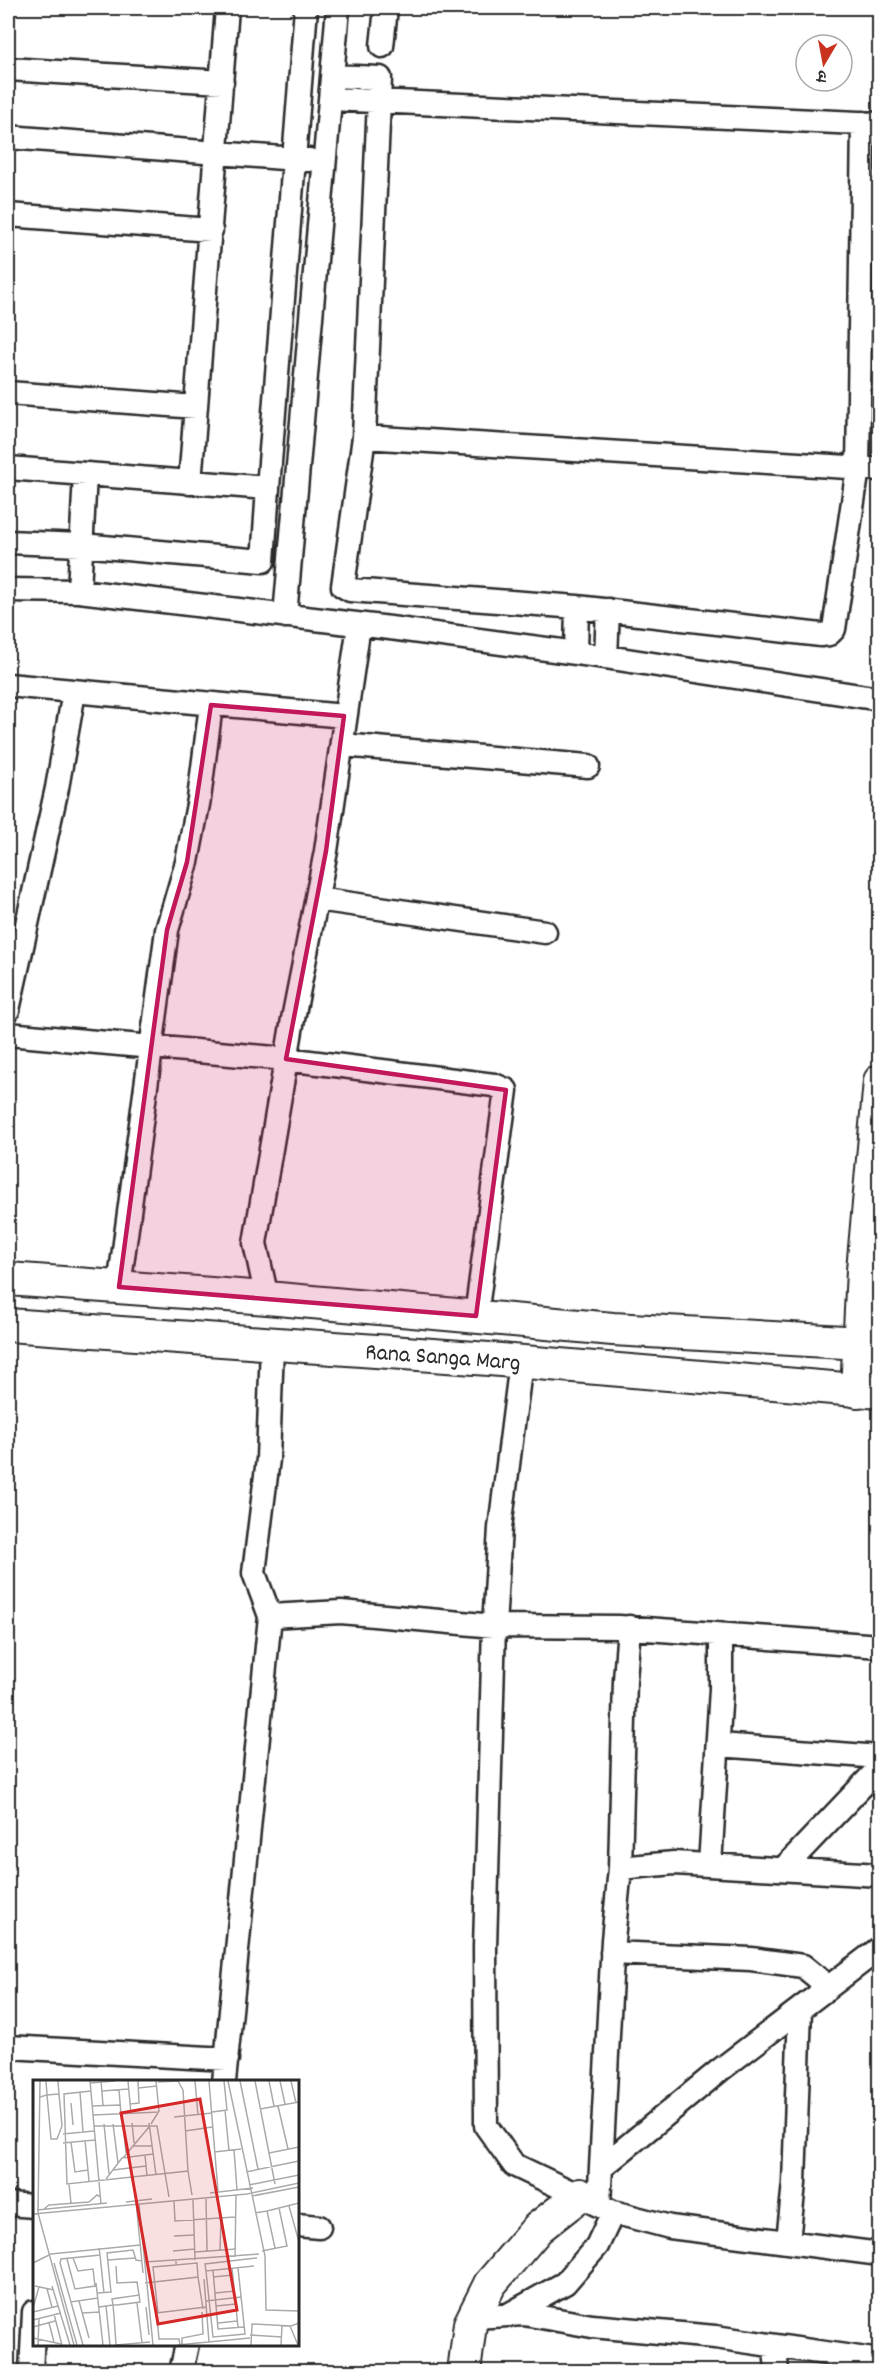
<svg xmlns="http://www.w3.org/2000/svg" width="887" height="2379" font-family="Dekko,'Playpen Sans Deva',sans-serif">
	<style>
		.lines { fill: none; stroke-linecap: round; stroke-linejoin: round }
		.street-casing { stroke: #2b2b2b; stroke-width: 27 }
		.secondary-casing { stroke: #2b2b2b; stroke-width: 36 }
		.street { stroke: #fff; stroke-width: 22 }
		.secondary { stroke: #fff; stroke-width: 32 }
		.marked { fill: #c2185b; fill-opacity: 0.2; stroke: #c2185b; stroke-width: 4.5; stroke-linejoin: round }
		.labels { text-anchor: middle; stroke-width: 4.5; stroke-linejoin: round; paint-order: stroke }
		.street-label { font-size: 24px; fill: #2b2b2b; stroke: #fff }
		.inset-road { fill: none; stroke: #aaa; stroke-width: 1.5 }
		.view { fill: #d62828; fill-opacity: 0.15; stroke: #d62828; stroke-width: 3 }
		.inset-edge { fill: none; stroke: #2b2b2b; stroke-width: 3 }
	</style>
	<rect width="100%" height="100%" fill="#fff"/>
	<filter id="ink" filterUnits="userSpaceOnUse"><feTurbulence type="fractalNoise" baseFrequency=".0167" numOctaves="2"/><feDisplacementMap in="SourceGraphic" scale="12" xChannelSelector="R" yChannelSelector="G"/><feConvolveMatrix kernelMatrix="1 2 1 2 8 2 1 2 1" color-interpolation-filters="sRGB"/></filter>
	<g filter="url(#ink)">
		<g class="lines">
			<defs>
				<path id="street" d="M382 46 386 8
					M8 69 222 82
					M333 76 380 78 364 437
					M331 99 880 124
					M8 137 309 160
					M8 215 211 230
					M8 393 196 407
					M8 468 268 488 263 561 81 545 8 542
					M190 483 227 8
					M268 488 306 8
					M8 590 79 591 390 628 606 657 880 699
					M79 591 85 474
					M577 607 821 635 829 634 834 629 858 468 863 123
					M285 616 338 8
					M576 652 577 607 350 590 343 586 364 437 880 469
					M606 657 608 610
					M8 685 344 716
					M342 745 588 766
					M317 899 545 932
					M8 1010 57 788 74 692
					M8 1034 286 1059 494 1085 506 1090 476 1316
					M119 1287 167 930 187 862 199 799 211 705
					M267 1298 255 1243 293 1019 326 851 359 625
					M521 1362 500 1528 494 1626 485 1947 486 2126 514 2165 613 2212 670 2227 880 2254
					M270 1616 254 1573 268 1459 272 1344
					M719 1745 880 1757
					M710 1865 721 1689V1635
					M620 1868 674 1863 880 1875
					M783 1869 880 1767
					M612 1953 751 1959 803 1966 819 1979 823 1991
					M8 2047 227 2059
					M224 2082 270 1616 341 1612 494 1626 619 1627 880 1646
					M601 2168 720 2070 880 1948
					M8 2204 34 2206
					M599 2205 613 1940 620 1868 625 1680 629 1627
					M297 2225 319 2227
					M788 2241 794 2183 800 2009
					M508 2315 565 2283 597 2246 613 2212
					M474 2317 524 2314 592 2326 715 2337 880 2361
					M775 2346 777 2372
					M31 2372 34 2312
					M181 2372 187 2344"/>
				<g id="secondary">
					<path d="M8 1279 267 1298 613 1329 880 1344"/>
					<path id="s1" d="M8 1325 489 1359 880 1392"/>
					<path d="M857 1391 863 1270 880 1081"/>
					<path d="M464 2372 470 2324 490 2284 538 2228 580 2195"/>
				</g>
			</defs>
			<!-- street casing -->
			<use href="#street" class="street-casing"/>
			<!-- secondary casing -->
			<use href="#secondary" class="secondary-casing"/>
			<!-- street -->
			<use href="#street" class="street"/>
			<!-- secondary -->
			<use href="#secondary" class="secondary"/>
		</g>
	</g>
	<!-- marked area -->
	<path class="marked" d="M211 705 344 716 326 851 286 1059 506 1090 476 1316 119 1287 167 930 187 862Z"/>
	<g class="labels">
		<!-- street labels -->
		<g class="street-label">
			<text dy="8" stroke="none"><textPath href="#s1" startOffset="436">Rana Sanga Marg</textPath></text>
		</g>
	</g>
	<!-- overview -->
	<g transform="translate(33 2080)">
		<rect width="266" height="266" fill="#fff"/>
		<path class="inset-road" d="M7 1 5 133 41 265M25 1 26 14 29 46 24 59H18L14 15 26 14M57 1 68 124M68 1 70 25M95 1 98 34M162 1 165 35M176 1 185 111M195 1 232 176 233 230 266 231M207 1 225 89M222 1 242 104M236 1 241 26M247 1 252 24M258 1 263 23M57 3 82 1M105 8 124 6M86 10 88 34M58 11 31 14 34 104 155 91 150 10 145 1 125 2M69 11 95 9M47 12 50 52M7 17 14 15 13 1M38 23 40 45M97 24 106 23 105 1M59 26 88 25M245 26 255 69M227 29 266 22M192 30 196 71M179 32 194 30 191 1M60 35 126 32M141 37 179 33M99 43 101 63M116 43 123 95M71 44 76 94M80 44 85 83M90 44 93 73M118 44 126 31 123 1M61 46H124L136 117M152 51 179 47M30 54 61 51M52 60 56 101M38 62 42 92 55 90M30 63 62 60M100 66H119M201 70 204 110M181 72 208 69M236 73 266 67M112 75 114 96M90 78 116 47M80 90 113 86M155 91 159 115M213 92 266 81M73 99 89 78 120 74M36 104 38 123M216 105 266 95M177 113 220 108M219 116 266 107M173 118 174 171M160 120 162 180M141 121 142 141 202 137M93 122 119 119M103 122 110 193M106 124 120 265M256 126 266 162M11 129 16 125 56 122 64 115 68 117M4 130 74 123M234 131 266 123M222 133 234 131 242 168M0 134 214 114 266 103M141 156 162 155M187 170 188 138M140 171 162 169M229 171 254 166 246 128M162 172 203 169M67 175 71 213M202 177 203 115M34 179 42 209 62 206 60 189 45 191 40 178M75 180 102 178M112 182 226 174M0 183 18 174 107 165M21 183 44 265M83 186 84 203 104 202 106 215M221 186 173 191 172 184 224 178M199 188 205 247M180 190 185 249 211 247M173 191 180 257 212 254 205 188M165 197 170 229M180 197 200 195M171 199 176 262M63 203 70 265M112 203 165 197 164 183 143 185V181M2 206 21 210M19 206 37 265M14 209 19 227M65 213 78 212 74 173 100 170 103 180 109 181M182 213 202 211M65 218 38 222 27 183 28 179 67 175 66 168M46 221 56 258M173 221 208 217M38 222 50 265M104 223 109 263M73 226 77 265M183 226 203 224M66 227 80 225H84L107 222 106 215 79 219 80 225 81 236 83 265M113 227 116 255M0 228 6 207M0 232 25 226M49 233 67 232M123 233 173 227M125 233 120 187 143 185M21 234 29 265M124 238 126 259H146L147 265M0 240 28 233M16 243 21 262M185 243 204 241M257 246 265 265M0 247 22 241M217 255 249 257M0 258 28 264M149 264V258L170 254 169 232M5 265 6 239M83 265 117 262M144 265 217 258M218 265 219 244 258 246 266 243M248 265 249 246"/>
		<path class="view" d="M167 19 204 230 125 244 88 33Z"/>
		<rect width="266" height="266" class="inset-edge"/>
	</g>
	<!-- margin -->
	<rect width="887" height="2379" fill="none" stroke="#fff" stroke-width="30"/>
	<rect x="15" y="15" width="857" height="2349" fill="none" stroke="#2b2b2b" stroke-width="2" filter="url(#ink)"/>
	<!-- north arrow -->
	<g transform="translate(824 63) rotate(190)"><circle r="28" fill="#ffffff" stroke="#aaaaaa" stroke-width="1.5"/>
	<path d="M0-4.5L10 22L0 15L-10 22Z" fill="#c8321e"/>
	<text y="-9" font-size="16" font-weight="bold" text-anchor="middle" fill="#2b2b2b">उ</text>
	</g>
</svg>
